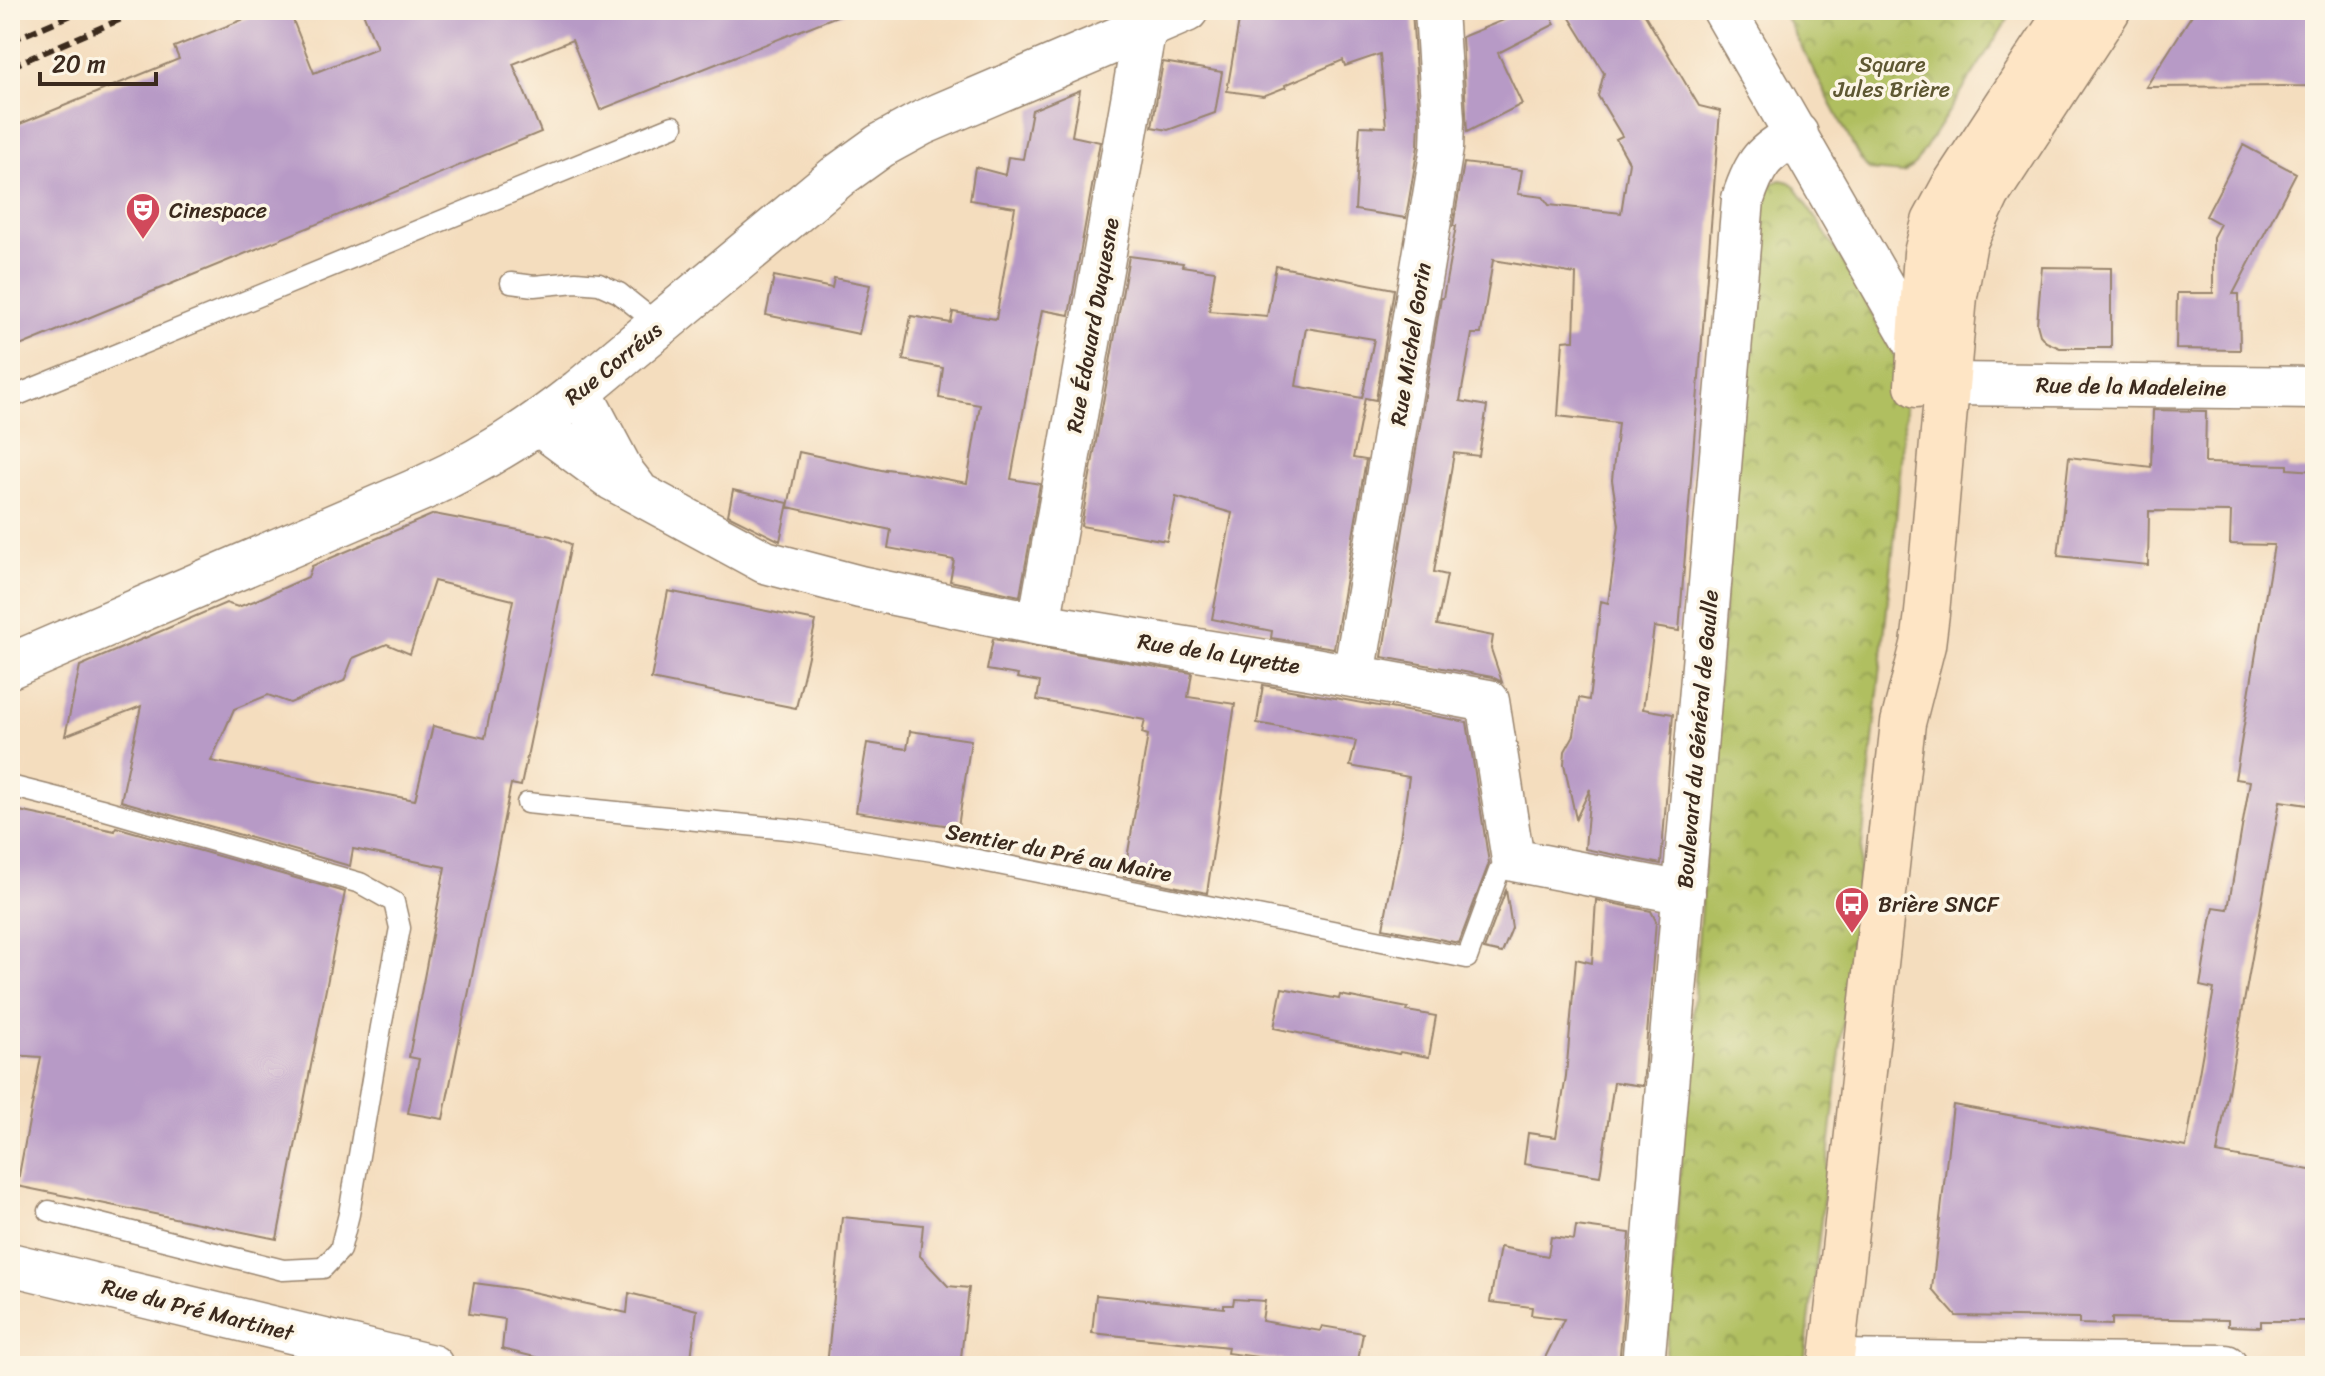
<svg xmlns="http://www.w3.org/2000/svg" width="2325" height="1376" font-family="Sriracha,sans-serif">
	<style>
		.park { fill: url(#park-crowns); stroke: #767440; stroke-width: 2 }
		.building { fill: #b79ac6; fill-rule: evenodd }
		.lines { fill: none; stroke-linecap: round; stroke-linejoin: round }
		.service-casing { stroke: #98846e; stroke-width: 23 }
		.minor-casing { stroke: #98846e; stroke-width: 45 }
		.tertiary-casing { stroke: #98846e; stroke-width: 47 }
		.secondary-casing { stroke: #98846e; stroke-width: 47 }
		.service { stroke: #fff; stroke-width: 20 }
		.minor { stroke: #fff; stroke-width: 42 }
		.tertiary { stroke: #fff; stroke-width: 44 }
		.secondary { stroke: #fee5c5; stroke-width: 44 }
		.rail { stroke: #3b2a1e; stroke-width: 6; stroke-dasharray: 12 6; stroke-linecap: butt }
		.labels { text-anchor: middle; stroke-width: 7; stroke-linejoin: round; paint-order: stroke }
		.park-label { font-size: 22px; fill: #5e5732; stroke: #fcf5e5 }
		.poi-label { font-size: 22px; fill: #3b2a1e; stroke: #fcf5e5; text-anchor: start }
		.street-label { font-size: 22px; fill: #3b2a1e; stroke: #fcf5e5 }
	</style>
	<defs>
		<pattern id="park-crowns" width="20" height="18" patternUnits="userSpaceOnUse" patternTransform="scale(2)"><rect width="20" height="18" fill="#b0bf61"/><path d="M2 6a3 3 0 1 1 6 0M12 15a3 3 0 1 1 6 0" fill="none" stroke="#909b4f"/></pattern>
	</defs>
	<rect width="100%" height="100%" fill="#fcf5e5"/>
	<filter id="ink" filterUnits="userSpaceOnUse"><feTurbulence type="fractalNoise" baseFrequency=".0125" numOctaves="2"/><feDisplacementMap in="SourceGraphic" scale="16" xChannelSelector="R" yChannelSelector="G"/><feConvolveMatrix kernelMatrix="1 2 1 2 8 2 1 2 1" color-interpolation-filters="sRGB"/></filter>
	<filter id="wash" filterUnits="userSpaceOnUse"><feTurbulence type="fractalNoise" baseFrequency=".006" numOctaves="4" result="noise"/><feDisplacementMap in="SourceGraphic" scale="32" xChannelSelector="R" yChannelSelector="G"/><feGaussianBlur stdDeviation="1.8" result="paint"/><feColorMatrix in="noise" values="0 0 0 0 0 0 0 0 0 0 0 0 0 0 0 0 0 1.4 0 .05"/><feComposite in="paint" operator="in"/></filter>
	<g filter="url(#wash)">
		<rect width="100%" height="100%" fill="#f4ddbe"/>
		<!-- park -->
		<path class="park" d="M1782 10H2014L1915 164 1904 173 1869 170 1859 157Z
			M1781 180 1789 182 1795 186 1841 258 1892 351 1899 365 1904 393 1905 416 1894 543 1836 1089 1804 1366H1665L1754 224 1768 185Z"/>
		<g id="blocks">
			<!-- building -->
			<path class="building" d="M267 10H289L314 73 377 48 362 10H847V12L600 110 572 40 513 64 541 132 10 350V128L179 59 174 47Z
				M1265 10H1412L1419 120 1418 146 1406 218 1355 210 1360 126 1386 127 1380 54 1345 66 1343 60 1285 85 1286 87 1263 96 1227 91 1239 21Z
				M1528 10H1548L1555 24 1498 53 1522 104 1467 132 1462 37Z
				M1565 10H1642L1699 106 1720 111 1679 631 1654 627 1643 709 1673 714 1661 864 1585 849 1590 789 1576 819 1564 764 1565 751 1574 735 1579 698 1589 700 1601 601 1608 603 1619 525 1612 480 1618 423 1558 416 1563 341 1574 340 1576 274 1493 260 1481 334H1472L1460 401 1487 406 1479 456 1454 453 1434 572 1447 575 1437 625 1493 636 1491 649 1502 682 1492 677 1382 657 1441 298H1443L1456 226H1453L1464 163 1522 170 1518 194 1543 197 1549 205 1621 213 1629 162 1616 139 1622 136 1598 96 1604 73Z
				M2195 10H2315V86L2146 87Z
				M1163 62 1222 72 1215 113 1168 130 1152 127Z
				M1080 90 1072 136 1100 142 1069 315 1042 310 1017 446 1011 479 1040 484 1020 596 950 581 954 560 888 548 891 530 788 507 799 452 886 471V469L902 471 967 483 980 405 939 398 943 368 903 360 911 316 951 323 953 312 996 319 1015 207 970 200 975 167 1005 175 1008 157 1023 159 1032 110Z
				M2243 145 2296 173 2233 294H2239L2240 350 2176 349 2177 293H2213V237L2220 224 2206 216Z
				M1129 256 1183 263 1182 266 1215 271 1209 311 1267 316 1276 266 1394 289 1376 400 1365 398 1353 458 1366 460 1334 648 1271 638 1272 631 1212 619 1232 513 1176 497 1167 541 1081 526ZM1306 328 1374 339 1362 398 1296 386Z
				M2042 267 2111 268V348H2060L2046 342 2040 335 2037 324Z
				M774 276 832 288 834 278 870 285 859 334 766 315Z
				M2153 410 2206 411 2205 463 2288 465V469L2315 471V766L2308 805 2280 801 2217 1153 2315 1171V1321H2261V1327L2228 1326V1320L2112 1318V1325L2079 1324V1318L1956 1316 1932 1289 1953 1105 2186 1147 2214 989 2200 986 2211 921 2214 907 2228 909 2250 781 2235 779 2274 545 2230 544 2231 512 2149 511 2148 565 2058 556 2069 457 2151 467Z
				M733 490 788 503 780 541 728 515Z
				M434 514 551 536 571 544 521 786 511 784 443 1119 408 1113 419 1059 409 1057 445 867 353 849 350 866 121 801 141 706 65 736 80 666 226 603 238 607 254 601 308 577 312 566ZM434 581 513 600 485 738 433 726 415 800 211 761 234 709 268 695 290 703 344 681 353 658 387 644 410 654Z
				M668 591 816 621 796 708 651 679Z
				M993 639 1192 673 1188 697 1235 704 1207 893 1124 876 1148 735 1142 733 1145 720 1037 700 1040 682 1017 678 1018 675 987 670Z
				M1263 685 1467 722 1489 863 1459 943 1383 928 1400 839 1409 777 1350 766 1356 741 1257 723Z
				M910 731 971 740 958 827 856 812 867 743 907 749Z
				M10 809 115 831 116 827 345 892 277 1239 17 1186 41 1057 10 1055Z
				M1506 890 1512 928 1502 953 1484 949Z
				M1596 900 1651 911 1656 921 1643 1086 1614 1082 1600 1176 1524 1164 1528 1133 1556 1137 1566 1076 1576 959 1592 963Z
				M1282 988 1339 999 1340 995 1408 1008 1407 1011 1436 1016 1429 1057 1400 1052 1399 1054 1274 1028Z
				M842 1217 923 1225 920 1256 948 1286 969 1288 960 1366H827Z
				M1576 1226 1630 1233 1619 1366H1541L1564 1319 1531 1315 1532 1307 1490 1302 1500 1247 1548 1256 1551 1237 1574 1240Z
				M474 1283 519 1289 627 1313 629 1293 697 1310 690 1366H572L502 1349 505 1319 469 1314Z
				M1096 1295 1224 1308V1305H1233L1234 1299 1265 1301 1262 1321 1320 1331 1322 1326 1363 1333 1357 1366 1312 1364 1227 1353 1228 1347 1092 1333Z"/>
		</g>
	</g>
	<g filter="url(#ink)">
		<use href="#blocks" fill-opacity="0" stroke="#98846e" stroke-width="2"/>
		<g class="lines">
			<defs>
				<path id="service" d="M511 283 534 286 576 282 599 284 619 293 659 325
					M10 398 673 126
					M10 786 105 810 360 883 394 902 400 928 381 1027 349 1214 340 1250 323 1268 283 1270 49 1211
					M527 803 797 830 933 851 1467 958 1499 871 1513 860"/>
				<path id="minor" d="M1724 10 1932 372 1940 382 1947 384 2315 388
					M580 391 624 474 635 488
					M538 424 612 479 765 562 860 587 1039 624 1314 669 1488 701 1513 860 1684 893
					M1039 624 1145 27
					M1354 676 1442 148 1443 120 1436 10
					M10 1264 432 1366
					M1832 1361 2226 1366
					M1643 1366 1743 199C1755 162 1763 153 1797 134"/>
				<path id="tertiary" d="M10 666 423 488C481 462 531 430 580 391L837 177 880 146 922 123 1186 10"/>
				<path id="secondary" d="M1917 385 1926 253 1934 222 1953 187 2069 10
					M1831 1366 1903 723 1923 645 1927 613 1955 296 1965 242 1988 193 2108 10"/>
			</defs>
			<!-- service casing -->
			<use href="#service" class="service-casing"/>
			<!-- minor casing -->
			<use href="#minor" class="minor-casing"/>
			<!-- tertiary casing -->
			<use href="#tertiary" class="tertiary-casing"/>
			<!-- secondary casing -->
			<use href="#secondary" class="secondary-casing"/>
			<!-- service -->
			<use href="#service" class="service"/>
			<!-- minor -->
			<use href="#minor" class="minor"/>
			<!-- tertiary -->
			<use href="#tertiary" class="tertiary"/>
			<!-- secondary -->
			<use href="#secondary" class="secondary"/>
			<!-- rail -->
			<path class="rail" d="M10 41 83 10
				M10 67 142 10"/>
		</g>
	</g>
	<!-- icons -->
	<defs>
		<symbol id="theatre-pin" viewBox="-11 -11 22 30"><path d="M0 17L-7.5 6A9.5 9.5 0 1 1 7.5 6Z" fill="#d1495b" stroke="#fcf5e5"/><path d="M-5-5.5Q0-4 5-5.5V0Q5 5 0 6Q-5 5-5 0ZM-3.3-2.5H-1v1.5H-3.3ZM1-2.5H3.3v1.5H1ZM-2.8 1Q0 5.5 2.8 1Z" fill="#fff"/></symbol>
		<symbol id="bus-pin" viewBox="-11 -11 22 30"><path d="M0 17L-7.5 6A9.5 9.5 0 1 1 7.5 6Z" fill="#d1495b" stroke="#fcf5e5"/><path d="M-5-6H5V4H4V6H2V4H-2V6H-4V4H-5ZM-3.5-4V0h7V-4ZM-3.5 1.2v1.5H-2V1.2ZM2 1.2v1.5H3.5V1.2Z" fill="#fff"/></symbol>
	</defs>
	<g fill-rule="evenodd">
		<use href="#theatre-pin" x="123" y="190" width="40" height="54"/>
		<use href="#bus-pin" x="1832" y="884" width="40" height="54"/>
	</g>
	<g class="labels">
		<!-- park labels -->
		<g class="park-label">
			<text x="1892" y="72">Square<tspan x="1892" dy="25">Jules Brière</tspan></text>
		</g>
		<!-- poi labels -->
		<g class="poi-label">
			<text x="169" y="218">Cinespace</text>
			<text x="1878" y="912">Brière SNCF</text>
		</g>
		<!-- street labels -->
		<g class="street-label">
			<text transform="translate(1092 325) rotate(-80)" y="8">Rue Édouard Duquesne</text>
			<text transform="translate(1410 344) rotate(-81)" y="8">Rue Michel Gorin</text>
			<text transform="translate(613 363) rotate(-39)" y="8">Rue Corréus</text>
			<text transform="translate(2131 386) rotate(1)" y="8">Rue de la Madeleine</text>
			<text transform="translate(1219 653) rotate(9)" y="8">Rue de la Lyrette</text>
			<text transform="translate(1697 739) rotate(-85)" y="8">Boulevard du Général de Gaulle</text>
			<text transform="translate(1059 852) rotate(11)" y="8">Sentier du Pré au Maire</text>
			<text transform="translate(198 1309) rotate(14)" y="8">Rue du Pré Martinet</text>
		</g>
	</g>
	<!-- margin -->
	<rect width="2325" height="1376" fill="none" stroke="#fcf5e5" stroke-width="40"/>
	<!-- scale -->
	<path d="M40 72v12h116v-12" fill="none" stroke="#3b2a1e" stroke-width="4"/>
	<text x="52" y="72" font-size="24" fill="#3b2a1e" stroke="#fcf5e5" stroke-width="6" paint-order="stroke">20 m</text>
</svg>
